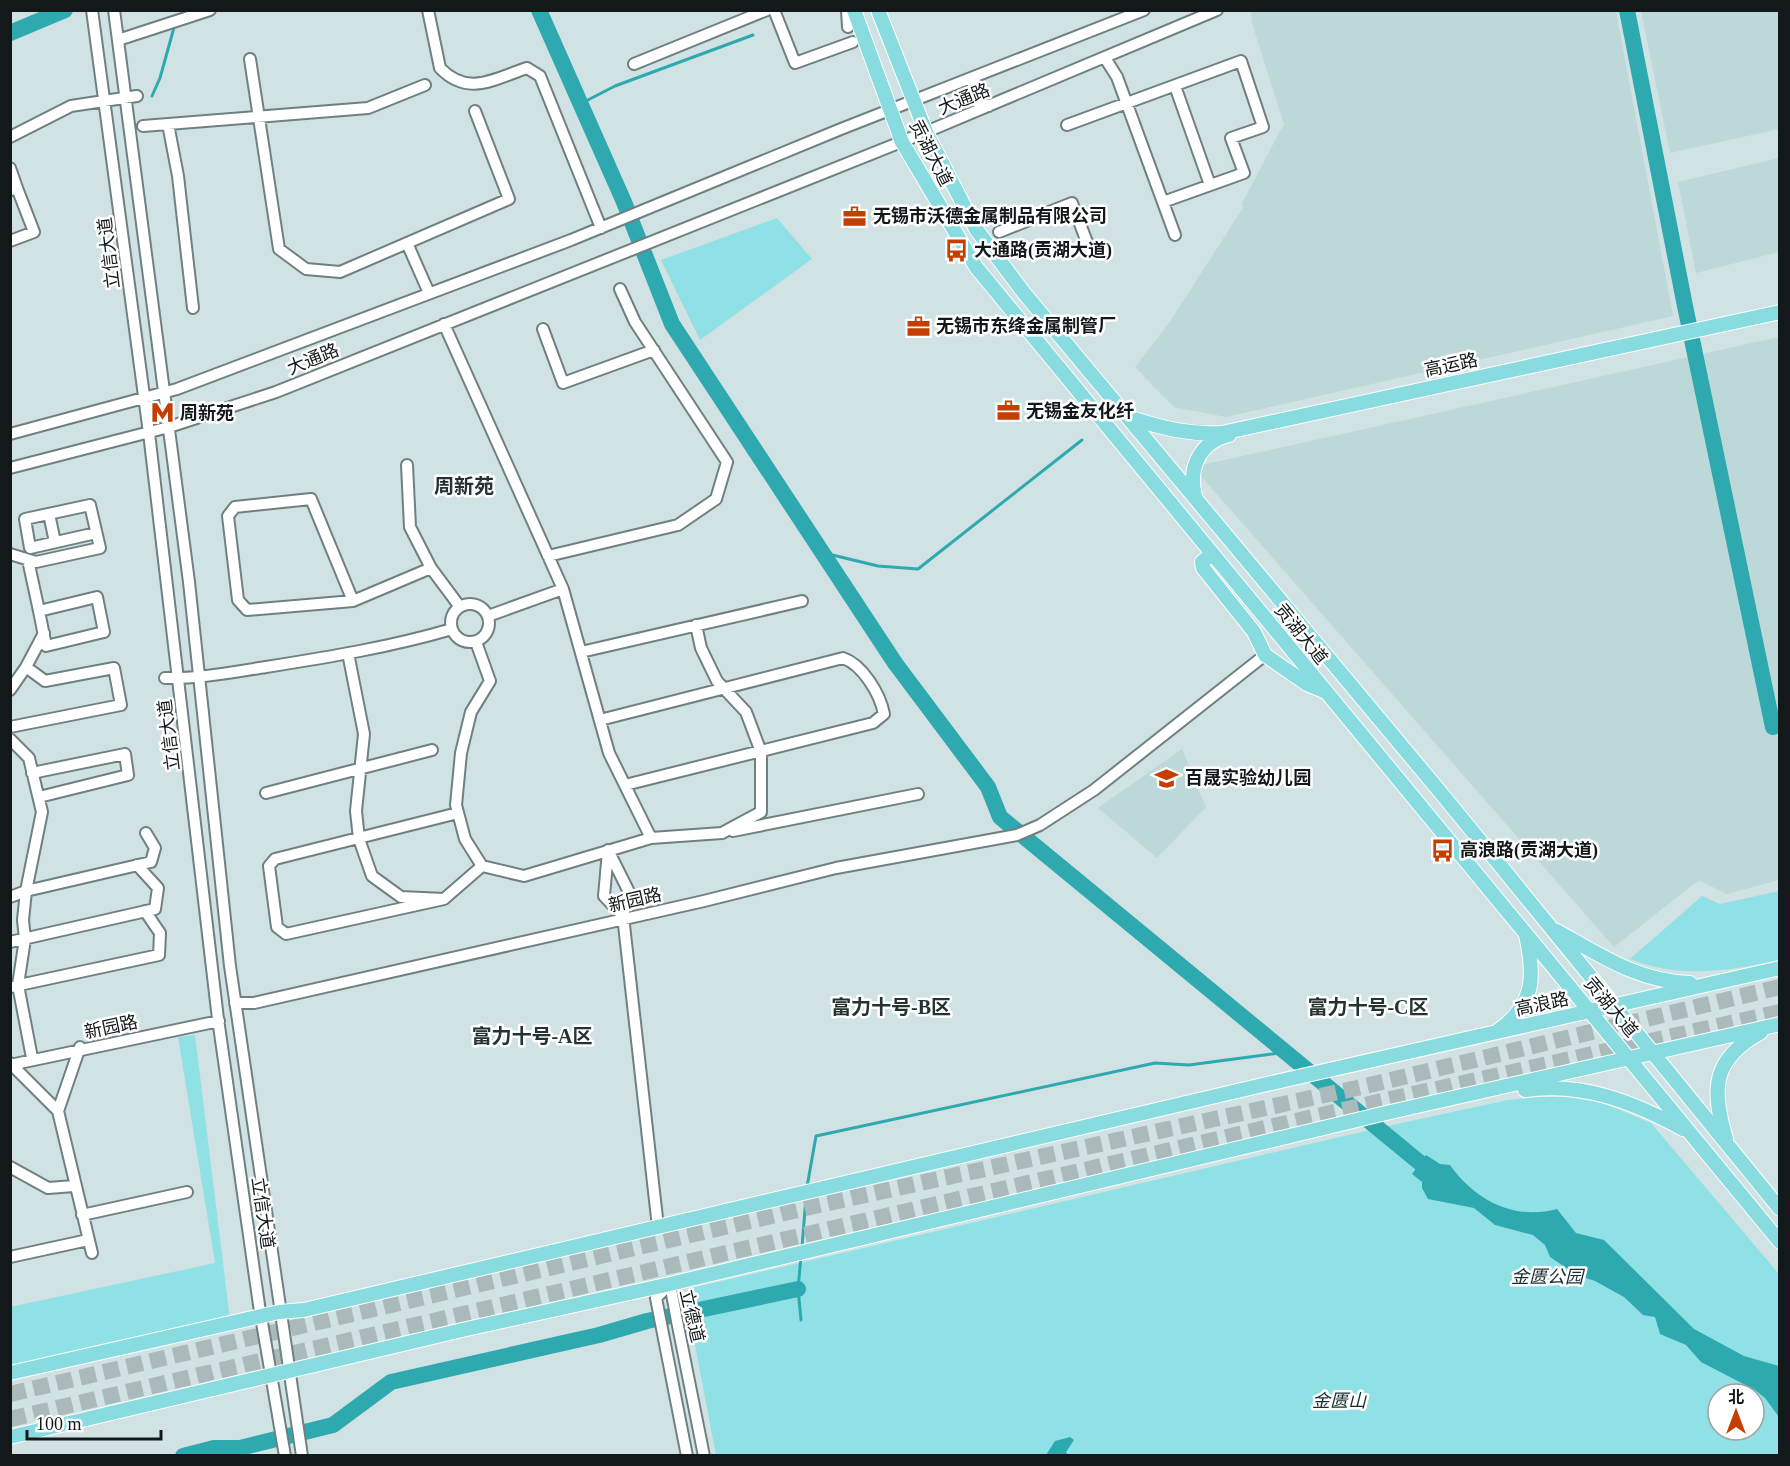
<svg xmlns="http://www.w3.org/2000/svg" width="1790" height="1466" font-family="'Times New Roman','Noto Sans SC',serif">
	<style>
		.built { fill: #bdd8d9 }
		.green { fill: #90e1e6; fill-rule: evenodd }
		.water { fill: #2da9af }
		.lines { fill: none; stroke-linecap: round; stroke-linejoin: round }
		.stream { stroke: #2da9af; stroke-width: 3 }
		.river { stroke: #2da9af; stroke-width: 16 }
		.highway-tunnel { stroke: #aababb; stroke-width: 16; stroke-dasharray: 16 8; stroke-linecap: butt }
		.minor-casing { stroke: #6f8080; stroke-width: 14 }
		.major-casing { stroke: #fff; stroke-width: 16 }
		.minor { stroke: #fff; stroke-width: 10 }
		.major { stroke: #88dce0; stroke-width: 14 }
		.minor-bridge-casing { stroke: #6f8080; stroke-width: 14; stroke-linecap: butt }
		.minor-bridge { stroke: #fff; stroke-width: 10 }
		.labels { text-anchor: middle; stroke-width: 5; stroke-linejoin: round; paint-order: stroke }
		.street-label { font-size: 18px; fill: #13191a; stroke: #fff }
		.poi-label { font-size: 18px; font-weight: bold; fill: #13191a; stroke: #fff; text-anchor: start }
		.park-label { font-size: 18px; font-style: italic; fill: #152f30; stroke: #fff }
		.neighbourhood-label { font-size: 20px; font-weight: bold; fill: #243233; stroke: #fff }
	</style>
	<rect width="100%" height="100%" fill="#d0e2e3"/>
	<!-- built -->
	<path class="built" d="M1257 10 1616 11 1673 316 1226 417 1174 407 1135 367 1169 323 1243 208 1242 203 1284 124 1252 23 1251 12Z
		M1641 11H1779V129L1670 153Z
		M1779 158V252L1696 273 1678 182Z
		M1779 337V880L1727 894 1699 880 1614 947 1193 467Z
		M1182 749 1206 807 1157 858 1098 808Z"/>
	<!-- green -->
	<path class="green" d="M777 218 812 259 700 340 661 260Z
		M1779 891V960C1729 971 1680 979 1630 959L1702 896 1720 904Z
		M195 1035 230 1320 11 1370 10 1307 215 1263 178 1037Z
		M1538 1097H1568L1603 1103 1651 1123 1779 1274V1455H716L686 1299 692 1288 1383 1127 1508 1100ZM1718 1394H1754V1430H1718Z"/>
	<!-- water -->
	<path class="water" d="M1426 1155 1440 1164 1450 1165C1474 1199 1513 1221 1557 1209L1576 1233 1604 1240 1694 1329 1744 1356 1779 1366V1417L1765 1398 1755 1390 1701 1362 1686 1345 1660 1334 1655 1317 1643 1315 1624 1297 1595 1281 1577 1275 1550 1257 1545 1245 1533 1235 1495 1225 1474 1208 1428 1199 1422 1188V1182L1412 1174Z
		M1070 1437 1074 1440 1066 1452 1068 1455H1046L1055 1441Z"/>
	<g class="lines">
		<!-- stream -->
		<path class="stream" d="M152 96 160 78 175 24
			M582 103 615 86 753 35
			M824 553 878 566 918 569 1082 440
			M807 1187 816 1136 1155 1063 1189 1065 1287 1052
			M802 1247 806 1197
			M801 1320 798 1289 801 1256"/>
		<!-- river -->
		<path class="river" d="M539 10 624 202 672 324 895 663 988 787 1000 817 1436 1176
			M1627 10 1685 306 1773 727
			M10 33 65 10
			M183 1456 214 1448H240L333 1425 391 1382 599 1335 647 1321 798 1289"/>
		<!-- highway-tunnel -->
		<path class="highway-tunnel" d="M10 1394 810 1207 1357 1088 1780 987
			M10 1419 1369 1104 1780 1012"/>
		<defs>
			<path id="minor" d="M92 10 149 433 218 1019 259 1305 285 1456
				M114 10 189 582 230 966 302 1456
				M428 10 440 68C468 97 494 79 527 68L540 76 601 228
				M774 10 795 63 853 42
				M847 10 848 27
				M118 40 210 10
				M1105 58 1117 77 1175 235
				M250 59 279 249 306 269 340 272 509 199 475 111
				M634 64 767 10
				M975 77 971 95 977 102 989 106
				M1175 86 1210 185
				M168 124 178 176 193 308
				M1067 125 1241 61 1263 127 1231 138 1244 173 1163 202
				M143 126 368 108 425 85
				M10 137 71 106 137 96
				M10 168 17 188 11 190
				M999 232 1072 203 1090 250
				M10 241 34 232 17 188
				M407 243 429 293
				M444 324 563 589 488 616
				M543 329 563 383 654 350
				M10 434 177 389 571 240 841 129 1144 10
				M407 465 410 527 431 568 460 607
				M10 468 169 427 276 392 926 132 1217 10
				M49 514 55 542
				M10 554 36 562 100 548 90 505 25 519 30 548 96 533
				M548 556 678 525 716 499 727 462 635 322 620 289
				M28 560 39 611 97 597 104 632 46 646 39 611
				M353 601 311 499 235 507 228 516 238 600 247 610 353 601 431 568
				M451 623a19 19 0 1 1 38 0a19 19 0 1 1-38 0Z
				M476 642 490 681 471 712 461 753 456 805 465 839 482 866 524 876 651 838 609 753 563 589
				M581 652 802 601
				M348 653 364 734 356 811 359 839 372 876 401 897 444 899 482 866
				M165 678C198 679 233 672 266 667 329 657 391 647 452 629
				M10 690 26 667
				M600 720 843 658C863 665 880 694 884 714L873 723 625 785
				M10 727 121 705 114 668 45 681 26 667 44 633
				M10 739 29 758 42 812 26 891 23 920 25 939 18 985 32 1058
				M32 773 125 754 128 775 39 797
				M266 793 432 750
				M733 831 918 794
				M651 838 722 833 761 812V752L746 712 717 681 701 648 696 625
				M608 850 628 890 623 916 658 1227
				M608 851 604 896 623 916
				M10 897 26 891 151 862 155 848 146 833
				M444 899 286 934 277 927 269 866 275 859 458 813
				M10 942 155 909 158 888 137 865
				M10 987 159 955 160 933 145 911
				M235 1003H254L704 901 836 868 1017 835 1040 825 1094 790 1265 655
				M80 1047 58 1111 92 1253
				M10 1063 58 1111
				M10 1065 219 1021
				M10 1167 48 1188 74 1186
				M82 1215 187 1192
				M10 1257 88 1240
				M670 1284 656 1298 687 1456
				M670 1284 675 1310
				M677 1321 704 1456"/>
			<path id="major" d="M854 10 902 142 976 267 1780 1242
				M878 10 926 132 976 229 1024 293 1446 799 1780 1209
				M1131 418C1162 428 1189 435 1222 433L1780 312
				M1195 496C1188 469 1199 442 1229 435
				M1212 554 1202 562 1203 568 1254 632 1265 655 1307 684 1324 691
				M1557 931C1600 955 1639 982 1690 983
				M1499 1030C1535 1004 1535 976 1526 935
				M1525 1090C1583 1082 1633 1102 1683 1129
				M1726 1139C1711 1089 1712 1059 1761 1032
				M10 1373 279 1312 304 1310 1267 1084 1780 968
				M10 1437 462 1330 670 1284 1386 1113 1780 1024"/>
		</defs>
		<!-- minor casing -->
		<use href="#minor" class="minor-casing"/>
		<!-- major casing -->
		<use href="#major" class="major-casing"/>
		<!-- minor -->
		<use href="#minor" class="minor"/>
		<!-- major -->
		<use href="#major" class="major"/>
		<defs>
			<path id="minor-bridge" d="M675 1310 677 1321"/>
		</defs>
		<!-- minor-bridge casing -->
		<use href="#minor-bridge" class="minor-bridge-casing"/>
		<!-- minor-bridge -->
		<use href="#minor-bridge" class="minor-bridge"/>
	</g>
	<!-- icons -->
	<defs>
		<symbol id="office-bare" viewBox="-9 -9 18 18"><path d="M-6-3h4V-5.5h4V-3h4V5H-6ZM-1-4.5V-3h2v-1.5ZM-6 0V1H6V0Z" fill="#c53e00" stroke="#fff" stroke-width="2.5" paint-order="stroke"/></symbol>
		<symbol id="bus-bare" viewBox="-9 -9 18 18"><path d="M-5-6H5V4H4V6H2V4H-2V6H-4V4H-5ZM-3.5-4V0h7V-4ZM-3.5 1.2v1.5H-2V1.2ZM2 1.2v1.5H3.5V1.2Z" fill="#c53e00" stroke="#fff" stroke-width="2.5" paint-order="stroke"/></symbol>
		<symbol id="metro-bare" viewBox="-9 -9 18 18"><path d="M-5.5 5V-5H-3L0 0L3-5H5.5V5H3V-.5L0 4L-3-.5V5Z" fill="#c53e00" stroke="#fff" stroke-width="2.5" paint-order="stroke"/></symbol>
		<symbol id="school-bare" viewBox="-9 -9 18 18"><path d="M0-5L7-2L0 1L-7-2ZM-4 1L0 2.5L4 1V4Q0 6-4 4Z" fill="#c53e00" stroke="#fff" stroke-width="2.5" paint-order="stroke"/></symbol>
	</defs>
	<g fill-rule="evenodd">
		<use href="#office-bare" x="838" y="200" width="33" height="33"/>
		<use href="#bus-bare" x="940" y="234" width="33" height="33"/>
		<use href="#office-bare" x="902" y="310" width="33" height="33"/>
		<use href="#office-bare" x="992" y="394" width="33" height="33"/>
		<use href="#metro-bare" x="146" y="396" width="33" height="33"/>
		<use href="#school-bare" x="1150" y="762" width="33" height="33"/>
		<use href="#bus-bare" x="1426" y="834" width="33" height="33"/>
	</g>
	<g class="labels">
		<!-- street labels -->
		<g class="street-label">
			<text transform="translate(964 99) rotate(-22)" y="6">大通路</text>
			<text transform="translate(931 153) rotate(63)" y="6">贡湖大道</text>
			<text transform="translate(109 253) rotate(-97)" y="6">立信大道</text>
			<text transform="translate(313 359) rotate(-22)" y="6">大通路</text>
			<text transform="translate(1451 365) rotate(-12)" y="6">高运路</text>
			<text transform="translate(1301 634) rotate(51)" y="6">贡湖大道</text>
			<text transform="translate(169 735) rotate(-97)" y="6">立信大道</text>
			<text transform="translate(635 900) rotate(-13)" y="6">新园路</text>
			<text transform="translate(1542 1004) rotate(-12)" y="6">高浪路</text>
			<text transform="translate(1611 1007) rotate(50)" y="6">贡湖大道</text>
			<text transform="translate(111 1027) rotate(-12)" y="6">新园路</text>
			<text transform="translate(263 1213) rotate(82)" y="6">立信大道</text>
			<text transform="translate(692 1316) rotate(77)" y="6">立德道</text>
		</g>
		<!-- poi labels -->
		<g class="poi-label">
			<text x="873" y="222">无锡市沃德金属制品有限公司</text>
			<text x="974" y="256">大通路(贡湖大道)</text>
			<text x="936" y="332">无锡市东绛金属制管厂</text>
			<text x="1026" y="417">无锡金友化纤</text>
			<text x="180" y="419">周新苑</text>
			<text x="1185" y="784">百晟实验幼儿园</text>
			<text x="1460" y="856">高浪路(贡湖大道)</text>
		</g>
		<!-- park labels -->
		<g class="park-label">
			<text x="1547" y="1283">金匮公园</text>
			<text x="1339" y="1407">金匮山</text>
		</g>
		<!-- neighbourhood labels -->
		<g class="neighbourhood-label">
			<text x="464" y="493">周新苑</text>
			<text x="891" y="1014">富力十号-B区</text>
			<text x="1368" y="1014">富力十号-C区</text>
			<text x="532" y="1043">富力十号-A区</text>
		</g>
	</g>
	<!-- border -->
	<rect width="1790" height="1466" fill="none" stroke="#13191a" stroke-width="24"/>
	<!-- north arrow -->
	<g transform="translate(1736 1412)"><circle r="28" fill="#ffffff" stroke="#a1a3a3" stroke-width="1.5"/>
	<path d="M0-4.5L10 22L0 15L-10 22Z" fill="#c53e00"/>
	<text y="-9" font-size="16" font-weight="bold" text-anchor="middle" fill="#13191a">北</text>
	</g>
	<!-- scale -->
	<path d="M27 1430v9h134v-9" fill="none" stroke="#13191a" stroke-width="3"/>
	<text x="36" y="1430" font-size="18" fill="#13191a" stroke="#ffffff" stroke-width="4.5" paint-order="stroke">100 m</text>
</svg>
